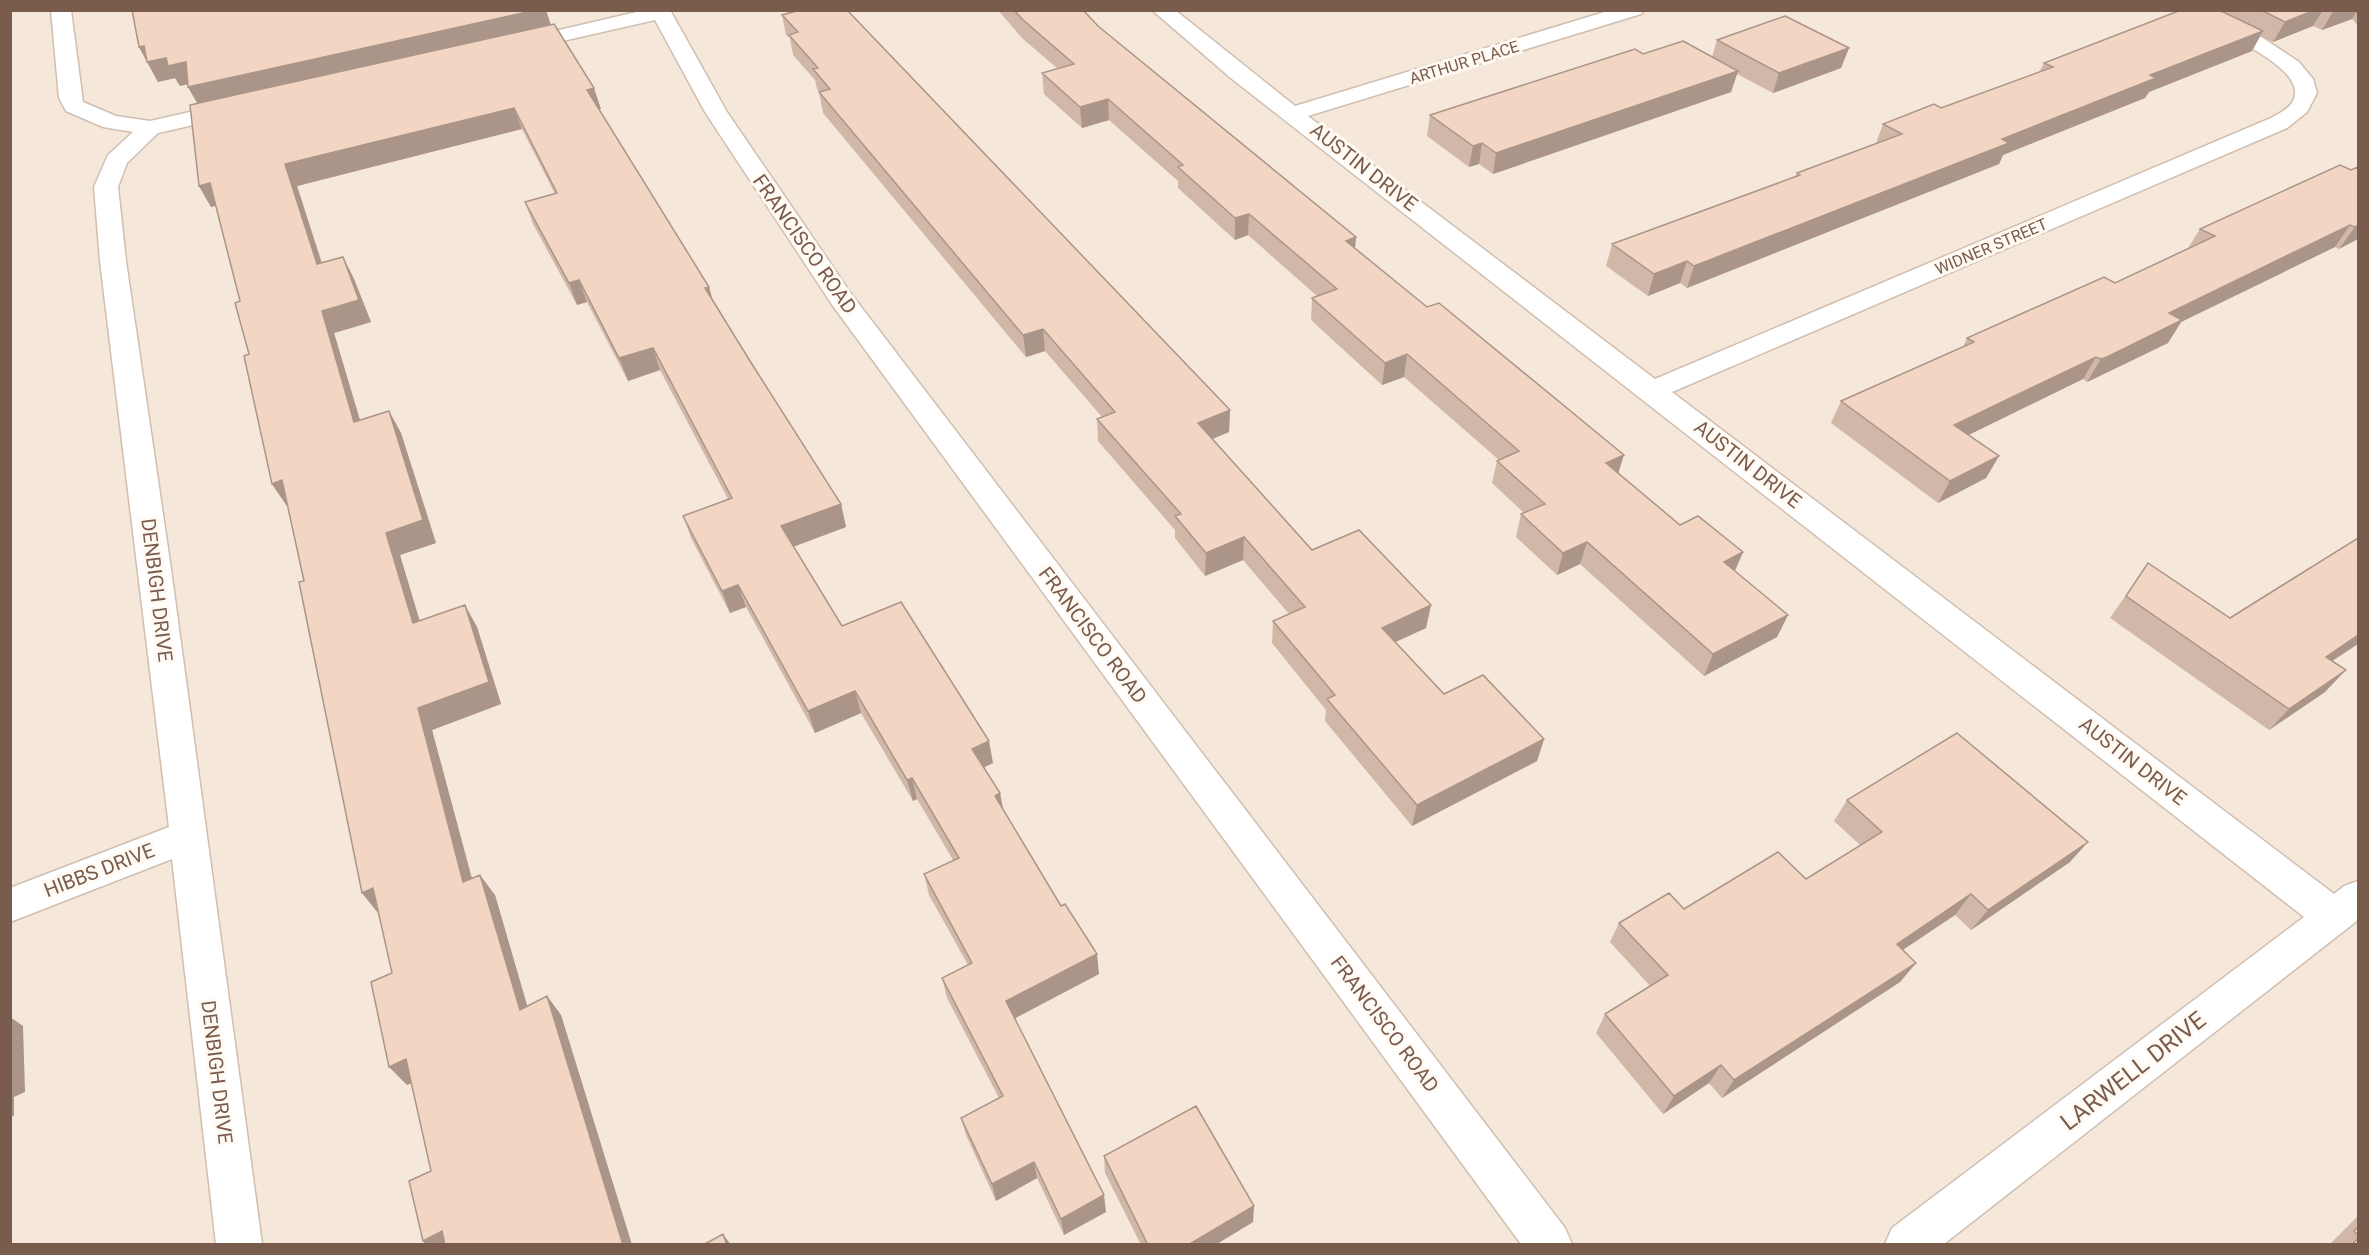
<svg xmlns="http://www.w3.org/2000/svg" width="2369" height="1255" font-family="Roboto,sans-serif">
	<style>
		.residential { fill: #f5e8da }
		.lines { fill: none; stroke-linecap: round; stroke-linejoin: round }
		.minor-casing { stroke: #d1beb0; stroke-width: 3 }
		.minor { fill: #fff; fill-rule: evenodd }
		.wall { fill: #d1b7a8 }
		.shaded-wall { fill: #aa9588 }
		.building { fill: #f3d5c3; stroke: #aa9588; stroke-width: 1.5 }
		.labels { text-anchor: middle; stroke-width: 6; stroke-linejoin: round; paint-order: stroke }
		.far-street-label { font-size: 16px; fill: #7a5c4d; stroke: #fffaf3 }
		.street-label { font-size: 20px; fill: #7a5c4d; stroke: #fffaf3 }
		.near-street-label { font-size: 24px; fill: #7a5c4d; stroke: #fffaf3 }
	</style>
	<rect width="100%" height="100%" fill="#fdf6ec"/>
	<!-- residential -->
	<path class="residential" d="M11 11H2358V1244H11Z"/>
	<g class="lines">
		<defs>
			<path id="minor" d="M51 10H71L83 102 116 116 150 121 234 102 242 104 245 109 242 114 158 133 127 163 118 187 126 261 171 569 262 1244H216L172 859 10 922V888L169 827 100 261 94 187 108 155 133 132 103 127 66 111 59 98Z
				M645 10H670L727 112 852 295 1565 1228 1572 1244H1521L833 306 705 112 655 20 519 51 512 49 509 45 512 41Z
				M1152 10H1175L1295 106 1611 10H1644L1641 14 1308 116 1655 379 2271 118C2278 114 2289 109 2293 101 2312 65 2200 24 2177 14L2174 10H2203L2263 38 2299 62 2313 79 2317 93 2307 112 2287 128 1672 392 2334 894 2344 886 2358 881V920L1944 1244H1885L1892 1228 2304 917 1232 79Z"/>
		</defs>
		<!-- minor casing -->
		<use href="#minor" class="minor-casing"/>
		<!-- minor -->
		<use href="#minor" class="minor"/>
	</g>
	<!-- wall -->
	<path class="wall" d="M998 10H1083L1098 26 1356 237 1355 248 1680 525 1743 552 1735 571 1788 615 1777 637 1704 676 1580 564 1557 575 1516 537 1521 514 1524 513 1492 483 1497 461 1499 460 1404 377 1382 385 1311 320 1312 298 1317 296 1248 235 1235 240 1178 188V181L1109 120 1082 128 1044 94 1042 73 1058 69 1023 39Z
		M2181 10H2358V26L2352 19 2322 30 2313 26 2273 42 2260 36 2252 51 2149 92 2145 98 2003 155 1999 164 1687 288 1680 283 1648 296 1606 266 1612 244 1795 177 1797 173 1876 143 1883 124 1941 108 2039 72 2044 63Z
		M782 15 1230 410 1229 432 1212 439 1312 550 1431 605 1426 628 1395 642 1444 694 1544 739 1537 761 1412 826 1325 721 1326 710 1272 643 1273 621 1289 614 1243 560 1205 576 1175 538V530L1098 441 1097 419 1102 417 1045 351 1026 357 823 113 819 92H820L817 89 815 80 793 55 790 38 786 35Z
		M551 24 601 109H599L709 287 712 298 750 361 841 504 846 527 793 547 842 626 993 763 984 767 1000 793 1003 810 1099 974 1015 1018 1106 1212 1064 1235 1037 1178 996 1201 966 1135 961 1118 999 1098 947 998 942 978 968 965 929 895 924 874 953 860 917 799 913 801 861 713 815 733 746 607 730 613 691 538 683 516 728 499 660 370 628 381 587 302 577 305 533 224 525 202 555 194 522 129 297 186 322 263 343 257 354 279 371 322 334 333 360 420 389 411 401 433 436 543 400 555 419 621 477 627 501 704 432 730 472 878 495 895 527 1006 547 996 561 1015 632 1245H427L423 1241 431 1171 412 1083 407 1085 392 973 288 506H287L272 484 240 301 216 206 211 207 199 186 197 103 188 87V84L180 86 175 78 158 82 139 47Z
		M1717 40 1849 48 1841 68 1773 93 1737 74 1731 92 1493 174 1479 164 1469 167 1427 136 1430 115 1643 54 1712 57Z
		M2351 170 2358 239 2339 249 2335 247 2181 322 2168 343 2094 379 2087 382 2083 379 1968 435 1999 456 1986 478 1938 503 1831 423 1841 401 1963 347 1967 338 2115 283 2188 248 2200 229Z
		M2148 563 2230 618 2332 661 2325 692 2269 730 2110 618Z
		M1847 800 2070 862 1971 930 1955 915 1902 950 1916 963 1900 982 1722 1098 1709 1083 1663 1114 1596 1033 1605 1014 1650 986 1610 942 1619 923 1684 909 1806 879 1860 845 1834 821Z
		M1104 1156 1253 1222 1215 1245H1141L1105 1173Z
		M2358 1216V1245H2329Z"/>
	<!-- shaded-wall -->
	<path class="shaded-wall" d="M536 10H546L552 28 200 108 188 87Z
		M1774 10H1790L1774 12Z
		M2315 10H2323L2313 26 2273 42 2285 22Z
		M2334 10H2358L2352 19 2322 30Z
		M2263 31 2252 51 2149 92 2145 98 2003 155 1999 164 1687 288 1694 266 2150 75Z
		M144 46 166 58 186 62 197 82 180 86 175 78 158 82 139 47Z
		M1849 48 1841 68 1773 93 1779 73Z
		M1738 71 1731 92 1493 174 1496 153Z
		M594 88 601 109 594 111 587 90Z
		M1108 99 1109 120 1082 128 1080 107Z
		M514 108 522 129 297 186 329 286 317 264 285 164Z
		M1482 143 1479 164 1469 167 1473 146Z
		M210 183 222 204 211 207 199 186Z
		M1249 214 1248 235 1235 240V218Z
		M2350 225 2335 247 2181 322 2168 343 2087 382 2101 359 2169 313Z
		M2358 225V239L2339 249 2355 227Z
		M1356 237 1354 259 1346 241Z
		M343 257 354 279 371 322 334 333 367 444 354 422 322 311Z
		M1687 261 1680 283 1648 296 1654 274Z
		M579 280 587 302 577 305 569 283Z
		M709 287 715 309 705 288Z
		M1043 329 1045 351 1026 357 1023 335Z
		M653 348 660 370 628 381 619 358Z
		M1407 354 1404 377 1382 385 1385 363Z
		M2096 357 2083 379 1942 448 1954 425Z
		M1230 410 1229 432 1198 445V423Z
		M389 411 401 433 436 543 400 555 427 645 413 623 386 533Z
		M1624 455 1617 477 1606 463Z
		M1999 456 1986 478 1938 503 1950 481Z
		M282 480 297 503 287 506 272 484Z
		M841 504 846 527 787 549 781 526Z
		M1244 537 1243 560 1205 576 1206 553Z
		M1587 542 1580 564 1557 575 1563 553Z
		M1743 552 1733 575 1724 562Z
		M738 585 746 607 730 613 722 591Z
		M465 605 477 627 501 704 432 730 478 902 463 882 418 708Z
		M1431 605 1426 628 1378 650 1382 628Z
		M1788 615 1777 637 1704 676 1713 654Z
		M2358 635V644L2305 679 2326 657Z
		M2346 670 2325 692 2269 730 2289 709Z
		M855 691 861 713 815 733 808 711Z
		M1544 739 1537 761 1412 826 1417 805Z
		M989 741 993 763 976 771 972 749Z
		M912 778 917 799 913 801 907 780Z
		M1000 793 1004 814 995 796Z
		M2088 842 2070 862 1971 930 1988 910Z
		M480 875 495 895 534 1029 520 1010Z
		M373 888 378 913 362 893Z
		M1971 894 1955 915 1882 964 1897 944Z
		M1097 954 1099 974 1010 1021 1006 1001Z
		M1916 963 1900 982 1722 1098 1734 1080Z
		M547 996 561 1015 632 1245H623Z
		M10 1017 23 1026 25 1092 14 1097V1116L10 1117Z
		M406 1059 424 1078 407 1085 389 1067Z
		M1721 1065 1709 1083 1663 1114 1674 1096Z
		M1034 1162 1037 1178 996 1201 992 1184Z
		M1104 1195 1106 1212 1064 1235 1061 1219Z
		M1254 1206 1253 1222 1215 1245H1188Z
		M442 1231 457 1245H427L423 1241Z
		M723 1234 731 1245H727Z"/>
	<!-- building -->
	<path class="building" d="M132 10H536L188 87 186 62 168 66 166 58 147 62 144 46 139 47Z
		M800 10H847L1230 410 1198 423 1312 550 1359 530 1431 605 1382 628 1444 694 1483 675 1544 739 1417 805 1327 699 1335 695 1273 621 1305 607 1244 537 1206 553 1175 516 1181 514 1097 419 1115 412 1043 329 1023 335 819 92 830 89 813 69 818 68 789 35 798 32 782 15Z
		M1014 10H1083L1098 26 1356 237 1346 241 1427 307 1439 303 1624 455 1606 463 1680 525 1698 516 1743 552 1724 562 1788 615 1713 654 1587 542 1563 553 1521 514 1545 504 1497 461 1519 451 1407 354 1385 363 1312 298 1337 289 1249 214 1235 218 1178 167 1183 165 1108 99 1080 107 1042 73 1074 64 1022 19Z
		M2181 10H2219L2263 31 2150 75 2156 78 2002 139 2009 143 1694 266 1687 261 1654 274 1612 244 1800 175 1797 173 1902 134 1883 124 1934 104 1941 108 2053 67 2044 63Z
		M2261 10H2315L2285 22Z
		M1785 16 1849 48 1779 73 1717 40Z
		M554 24 594 88 587 90 709 287 705 288 750 361 841 504 781 526 842 626 901 602 989 741 972 749 1000 793 995 796 1061 906 1065 904 1097 954 1006 1001 1104 1195 1061 1219 1034 1162 992 1184 961 1118 1003 1096 942 978 972 963 924 874 959 858 912 778 907 780 855 691 808 711 738 585 722 591 683 516 732 498 653 348 619 358 579 280 569 283 525 202 557 193 514 108 285 164 317 264 343 257 359 300 322 311 354 422 389 411 423 520 386 533 413 623 465 605 489 682 418 708 463 882 480 875 520 1010 547 996 623 1245H445L442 1231 423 1241 409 1181 431 1171 406 1059 389 1067 371 982 392 973 373 888 362 893 299 582 304 581 282 480 272 484 244 356 249 354 235 303 240 301 210 183 199 186 190 105Z
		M1683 41 1738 71 1496 153 1482 143 1473 146 1430 115 1635 49 1643 54Z
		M2340 165 2351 170 2358 167V225L2355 227 2350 225 2169 313 2182 320 2107 357 2101 359 2096 357 1954 425 1999 456 1950 481 1841 401 1974 342 1967 338 2104 277 2115 283 2215 236 2200 229Z
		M2358 538V635L2326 657 2346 670 2289 709 2126 596 2148 563 2230 618Z
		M1957 733 2088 842 1988 910 1971 894 1897 944 1916 963 1734 1080 1721 1065 1674 1096 1605 1014 1668 975 1619 923 1669 893 1684 909 1778 852 1806 879 1882 832 1847 800Z
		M1196 1106 1254 1206 1188 1245H1148L1104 1156Z
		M2358 1227V1235L2354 1231Z
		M723 1234 727 1245H703Z
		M2358 1238V1245H2352Z"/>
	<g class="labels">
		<!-- far-street labels -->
		<g class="far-street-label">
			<text transform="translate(1464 62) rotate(-17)" y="6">ARTHUR PLACE</text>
			<text transform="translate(1991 246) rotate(-23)" y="6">WIDNER STREET</text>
		</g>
		<!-- street labels -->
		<g class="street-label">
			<text transform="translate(1364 167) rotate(38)" y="7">AUSTIN DRIVE</text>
			<text transform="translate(805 244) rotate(55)" y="7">FRANCISCO ROAD</text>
			<text transform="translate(1748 464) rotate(38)" y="7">AUSTIN DRIVE</text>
			<text transform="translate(157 590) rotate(83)" y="7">DENBIGH DRIVE</text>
			<text transform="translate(1093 635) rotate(53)" y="7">FRANCISCO ROAD</text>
			<text transform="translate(2133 761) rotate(38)" y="7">AUSTIN DRIVE</text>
			<text transform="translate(99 870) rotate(-21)" y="7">HIBBS DRIVE</text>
			<text transform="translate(1385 1024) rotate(53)" y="7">FRANCISCO ROAD</text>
			<text transform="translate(217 1072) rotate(83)" y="7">DENBIGH DRIVE</text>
		</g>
		<!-- near-street labels -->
		<g class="near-street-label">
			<text transform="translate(2133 1071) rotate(-38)" y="8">LARWELL DRIVE</text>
		</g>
	</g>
	<!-- border -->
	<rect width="2369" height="1255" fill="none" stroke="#7a5c4d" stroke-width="24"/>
</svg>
